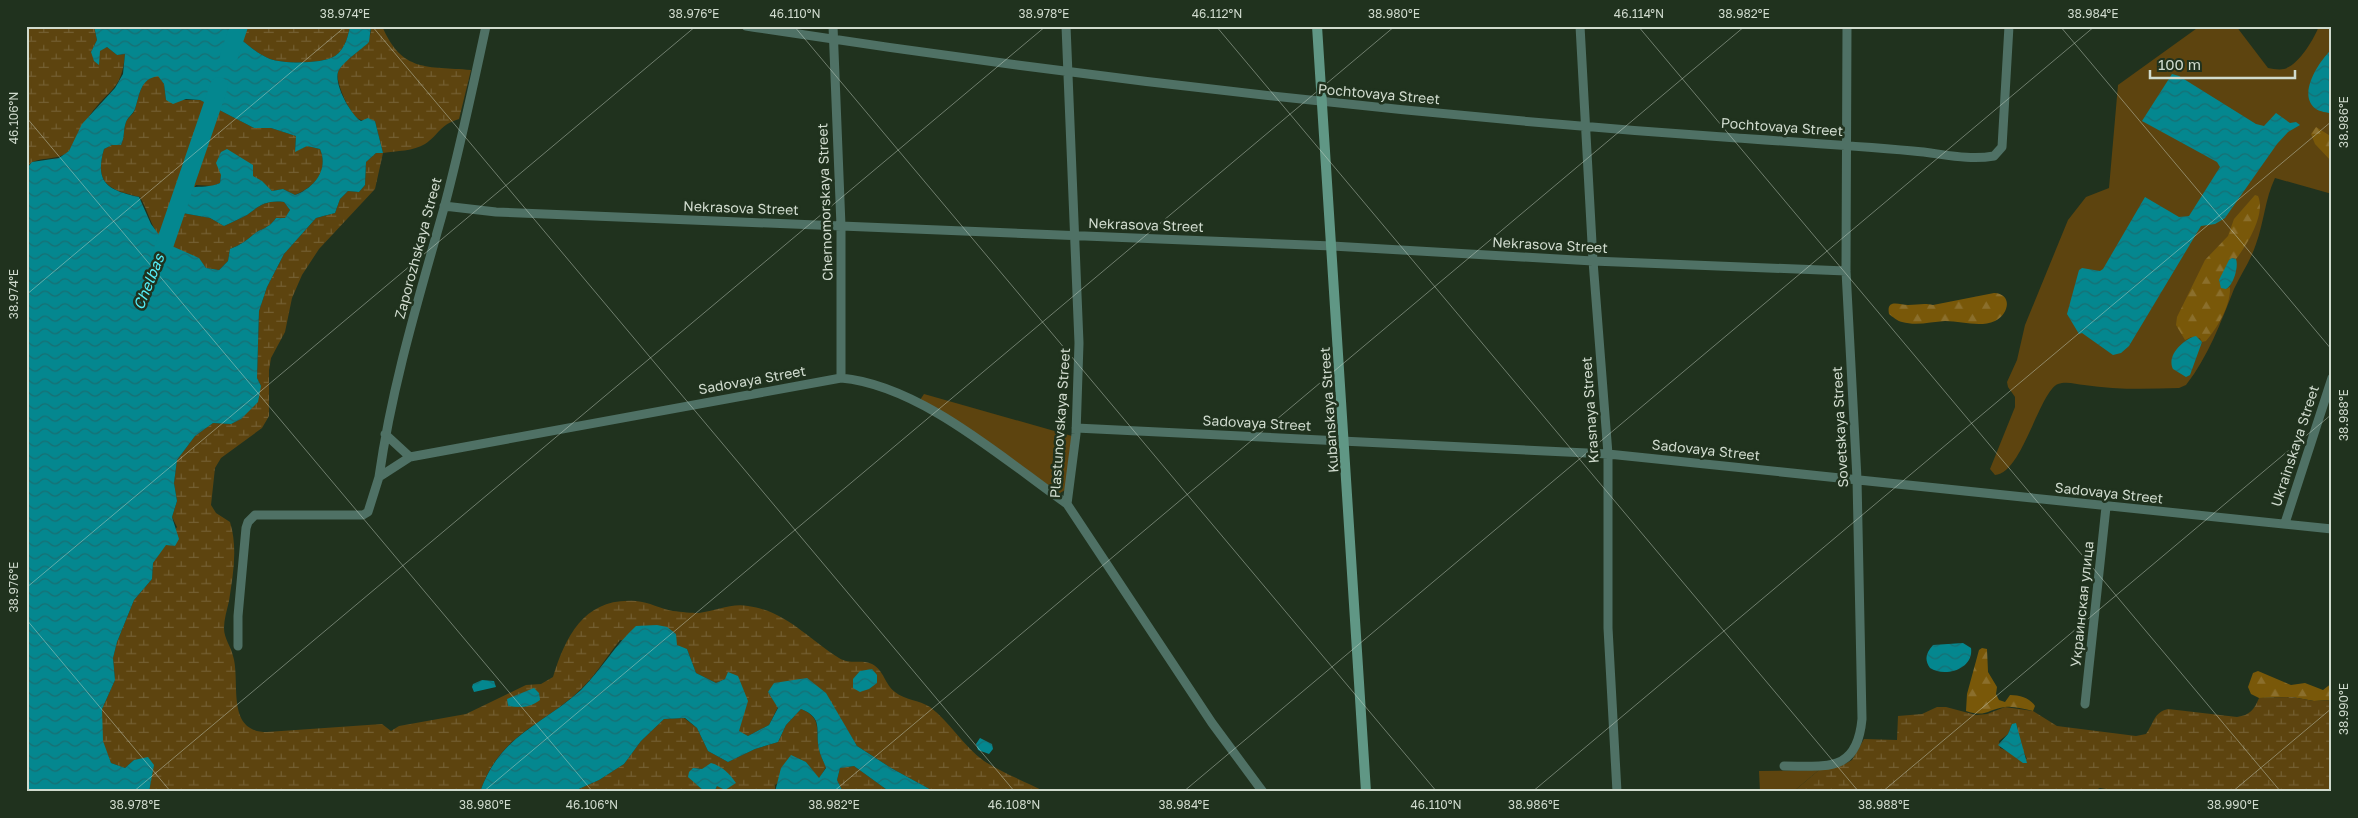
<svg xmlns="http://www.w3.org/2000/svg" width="2358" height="818" font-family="'Golos Text',sans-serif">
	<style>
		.grass { fill: #5d440f }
		.forest { fill: url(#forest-firs) }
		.wetland { fill: url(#wetland-marsh); fill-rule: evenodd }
		.water { fill: url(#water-waves); fill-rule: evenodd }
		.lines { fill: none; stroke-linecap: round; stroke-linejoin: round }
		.river { stroke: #04878f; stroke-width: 18 }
		.street { stroke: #4f7165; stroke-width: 9 }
		.secondary { stroke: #609785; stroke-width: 10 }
		.ticks { fill: none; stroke: #d0dbce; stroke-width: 1; stroke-opacity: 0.45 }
		.labels { text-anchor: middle; stroke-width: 5; stroke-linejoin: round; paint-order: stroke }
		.street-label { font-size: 14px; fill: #d0dbce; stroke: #20321e }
		.water-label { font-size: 15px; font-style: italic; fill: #55ecf6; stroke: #20321e }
		.neatline { fill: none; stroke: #d0dbce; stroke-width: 2 }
		.ticks-label { font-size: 12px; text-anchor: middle; fill: #d0dbce }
	</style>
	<defs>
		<pattern id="forest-firs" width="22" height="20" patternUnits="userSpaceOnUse" patternTransform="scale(1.25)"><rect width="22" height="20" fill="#795809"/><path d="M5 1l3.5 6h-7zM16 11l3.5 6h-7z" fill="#8b6f2c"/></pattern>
		<pattern id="wetland-marsh" width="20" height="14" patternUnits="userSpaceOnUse" patternTransform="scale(1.25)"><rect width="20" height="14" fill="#5d440f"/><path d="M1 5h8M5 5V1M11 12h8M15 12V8" fill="none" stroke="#735e31"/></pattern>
		<pattern id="water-waves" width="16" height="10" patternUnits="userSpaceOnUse" patternTransform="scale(1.25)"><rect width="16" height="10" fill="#04878f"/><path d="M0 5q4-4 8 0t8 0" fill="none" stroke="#186f73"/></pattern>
	</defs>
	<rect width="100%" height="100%" fill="#20321e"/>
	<!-- grass -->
	<path class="grass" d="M2200 26H2236L2268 68C2273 69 2279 70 2284 69 2299 65 2314 39 2319 26H2332V194L2275 178C2265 199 2264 222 2256 244 2251 260 2241 274 2234 289 2221 322 2208 357 2186 385L2179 388C2147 389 2116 390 2084 385 2076 384 2066 381 2058 384 2039 392 2022 474 1995 475L1990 469 2015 407V397L2008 387 2007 382 2017 360 2025 325 2068 220 2086 197 2109 188 2118 85Z
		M924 394 1072 436 1065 490 1060 493 920 400Z
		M1819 770 1793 792H1760L1759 771Z"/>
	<!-- forest -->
	<path class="forest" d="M2316 127 2332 137V162L2315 144 2311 134Z
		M2255 195 2258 196C2266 214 2247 245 2236 259L2232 258 2226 289 2230 287C2231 305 2217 329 2206 341L2202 342 2200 338 2191 337 2185 340 2176 325 2177 317 2205 260 2228 236 2234 219Z
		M1994 293C2013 294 2009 314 1995 321 1979 328 1962 321 1945 321 1931 322 1916 326 1902 322 1897 321 1893 317 1889 314 1886 298 1900 305 1908 305 1918 305 1923 303 1933 305Z
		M1982 648 1987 649 1988 672 1997 687 1996 694 1999 700 2005 702 2010 695C2020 695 2030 698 2035 706L2033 711C2024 709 2014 706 2005 707 1988 709 1986 718 1966 711L1967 694 1979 650Z
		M2258 671 2291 685 2305 683 2323 690 2332 683V700L2314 701 2292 697 2259 698 2251 694 2248 687 2253 673Z"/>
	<!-- wetland -->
	<path class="wetland" d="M26 26H94L97 40 91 52 107 47 117 55 125 54C122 91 109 88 90 115 83 126 78 141 69 151 59 162 33 155 28 167 25 174 27 187 26 194Z
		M223 26H350C348 37 345 49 335 56 322 64 284 64 270 59 252 52 240 36 223 26Z
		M371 26H382C402 73 427 66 471 70L459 119C439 125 440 134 425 144 414 151 396 151 383 153L375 189 319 249 302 275 292 298 285 332 271 358 269 370V416L262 428 221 458 215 468 211 505 216 513 230 522C238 548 233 575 229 601 227 610 224 619 224 628 224 639 231 646 233 656 241 682 225 732 267 732L382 724 391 731 399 726 466 714 526 685 541 684 553 677C566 634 586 597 636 601 649 602 661 609 673 611 681 612 692 613 699 613 716 611 731 603 748 606 786 611 808 639 839 658 850 665 861 659 872 664 884 670 885 685 895 692 905 700 919 700 930 707 950 722 963 746 984 761 1002 773 1025 781 1045 792H935L891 768 857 746 841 720 768 692 778 707 769 725 748 736 738 731 743 717 725 679 716 683 696 673 687 649 620 640C607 656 596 675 581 689 542 727 500 733 480 792H149L151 781 134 760 125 768 111 763 102 741V709L115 680 113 658 117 642 134 600 152 579 153 563 177 527 172 517 177 501 174 483 177 460 195 436 213 423 231 424 241 419 246 413 261 386 257 378 259 311 267 287 284 254 316 218 335 213 340 199 348 191 359 192 365 185 366 162 376 153H383L375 121C369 121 362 122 357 118 349 112 335 81 338 72 344 56 373 49 371 26Z
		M158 75 164 84 166 100H200L254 128H271L296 136 295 151 307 146 320 149C329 170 315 187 295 195L283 189 272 191C255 174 245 176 221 175L220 183 213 186 196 185 177 212 210 218 224 226C232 222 240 219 247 215 260 205 267 200 284 202L290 210 285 219 276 218C268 229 264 227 254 234 246 241 240 245 230 249L228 261 219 270 206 268C193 248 176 255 164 242 151 229 149 212 140 197 109 190 94 184 104 149L112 145H121C125 137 123 130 126 122 128 117 134 114 135 109 140 94 140 79 158 75Z
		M2292 697 2314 701 2332 700V792H2123L2100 788 2091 792H1793L1819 770 1843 765 1852 760 1864 739 1897 740 1898 716 1922 714 1937 707H1946L1976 715 1987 714 2005 707 2033 711 2057 726 2136 736 2146 734C2154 723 2154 712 2168 709L2237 717C2250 715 2254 710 2259 698ZM2012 724 2017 726 2020 745 2027 759 2000 748 1999 741 2008 734Z
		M801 709C823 718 815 730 819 749 820 755 824 762 826 767L819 779 806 762 775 785V792H714L717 786 702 769 693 768 689 777 705 792H572L599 780 624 764 641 741 664 719 684 718 697 728 708 751 728 762 755 749 778 742 786 725Z
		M854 766 890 792H843L837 780 840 768Z"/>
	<!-- water -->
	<path class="water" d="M94 26H223C240 36 252 52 270 59 284 64 322 64 335 56 345 49 348 37 350 26H371L369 42C362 49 341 63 338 72 334 85 351 115 361 121L368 118 375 121 383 153H376L366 162 365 185 359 192 348 191 340 199 335 213 316 218 284 254 267 287 259 311 257 378 261 386 258 402 241 419 231 424 213 423 195 436 177 460 174 483 177 501 172 517 179 539 175 546 166 545 153 563 152 579 134 600 117 642 113 658 115 680 102 709 103 741 111 763 125 768 134 760 148 757 154 765 149 792H26L28 167 32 162 59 158 69 151 82 124 115 88 123 74 125 54 117 55 107 47 100 51 99 65 94 61 91 52 97 40ZM158 76 164 84 166 100 173 104 186 99 200 100 254 128H271L296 136 295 152 307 146 320 149C329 170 314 188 295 195L283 189 272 191 262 181 253 176V165L227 149 221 152 216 163 221 175 220 183C199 192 184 178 171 205L177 212 210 218 224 226C232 222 240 219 247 215 260 205 267 200 284 202L290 210 285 218H276C268 229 264 227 254 234 246 241 240 245 230 249L228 261 219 270 206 268 199 258 165 243 151 224 139 197C109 190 94 184 104 149L112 145H121C125 137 123 130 126 122 128 117 133 114 135 109 140 94 140 79 158 76Z
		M2332 49V114C2327 112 2320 112 2316 109 2296 95 2320 60 2332 49Z
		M2172 74 2179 76 2256 124 2264 126 2276 113 2290 123 2296 122 2300 125 2288 132 2277 144 2225 218 2215 224 2201 226 2129 346 2121 353 2113 355 2082 333 2079 334 2067 314 2079 270 2082 268 2100 271 2103 269 2145 197 2179 217 2189 216 2220 167 2217 162 2142 121Z
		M2232 258 2236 259C2239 267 2233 286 2226 289L2221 288 2219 280 2229 260Z
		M2196 336 2202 342 2190 375 2186 377 2173 369C2166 355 2184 339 2196 336Z
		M657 625 667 627 676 634 677 645 687 649 696 673 716 683 725 679 728 672 738 676 748 701 739 731 748 736 769 725 778 708 768 692 774 683 807 678 826 693 857 746 891 768 935 792H890L854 766 840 768 837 780 843 792H775L781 768 791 755 806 762 819 778 826 768C824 762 820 755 819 749 815 730 824 718 801 709L786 725 778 742 755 749 728 762 708 751 697 728 685 718 664 719 641 741 624 764 599 780 572 792H480C500 735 541 726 581 690 601 670 615 645 636 626Z
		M1963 643 1971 648C1974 669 1945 678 1930 668 1924 659 1926 653 1933 645Z
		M872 669 877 675V683L869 689 860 692 853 688V679L860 671Z
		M482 680 494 681 496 687 474 692 472 687 473 684Z
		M534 688 539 693 540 700C530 708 520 708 508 706L507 699Z
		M2016 723 2027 763H2023L1998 745 2008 734 2012 724Z
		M980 738 992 744 993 749 989 754 978 750 976 744Z
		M711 763C722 766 730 774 736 783L725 790 717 786 714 792H705L688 777 689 772 693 768 702 769Z"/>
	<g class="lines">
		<!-- river -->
		<path class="river" d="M229 56 239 26
			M158 264 219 86"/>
		<!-- street -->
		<path class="street" d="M746 26C1075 77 1405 115 1737 138 1795 142 1854 146 1913 151 1940 153 1967 161 1994 156L2002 147 2009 26
			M833 26 841 226V378
			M1066 26 1079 343 1076 434 1067 504 1212 723 1263 792
			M1580 26 1593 261 1608 454V628L1617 792
			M444 206 496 212 1332 246 1593 261 1846 271
			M1076 428 1608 454 2332 529
			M385 434 410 457
			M379 477C392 385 419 297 444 208 460 148 473 87 486 26
			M2285 523 2332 378
			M238 646V616L246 528 248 522 255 515H363L368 512 379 477 410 457 841 378C920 385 1003 459 1067 504
			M2085 704 2106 507
			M1784 766C1827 766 1857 773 1862 719L1857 479 1846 271 1847 26"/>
		<!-- secondary -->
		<path class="secondary" d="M1317 26 1366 792"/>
	</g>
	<!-- ticks -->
	<path class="ticks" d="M372 26 1015 792M794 26 1437 792M1216 26 1859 792M1638 26 2281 792M2060 26 2332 350M26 117 593 792M26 295 346 26M26 588 696 26M26 619 171 792M133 792 1046 26M483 792 1395 26M833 792 1745 26M1183 792 2095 26M1532 792 2332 121M1882 792 2332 414M2232 792 2332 708"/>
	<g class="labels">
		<!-- street labels -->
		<g class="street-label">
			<text transform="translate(1379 94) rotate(5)" y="5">Pochtovaya Street</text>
			<text transform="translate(1782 127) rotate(4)" y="5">Pochtovaya Street</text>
			<text transform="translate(825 202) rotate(-92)" y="5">Chernomorskaya Street</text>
			<text transform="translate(741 208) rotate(2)" y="5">Nekrasova Street</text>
			<text transform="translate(1146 225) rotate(2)" y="5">Nekrasova Street</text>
			<text transform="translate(1550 245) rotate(3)" y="5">Nekrasova Street</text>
			<text transform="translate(418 248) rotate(-75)" y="5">Zaporozhskaya Street</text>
			<text transform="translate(752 380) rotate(-10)" y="5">Sadovaya Street</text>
			<text transform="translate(1329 410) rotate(-94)" y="5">Kubanskaya Street</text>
			<text transform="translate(1590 410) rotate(-94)" y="5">Krasnaya Street</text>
			<text transform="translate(1060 423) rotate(-86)" y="5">Plastunovskaya Street</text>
			<text transform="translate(1257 423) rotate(3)" y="5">Sadovaya Street</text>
			<text transform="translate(1840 427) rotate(-93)" y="5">Sovetskaya Street</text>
			<text transform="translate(2295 446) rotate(-72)" y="5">Ukrainskaya Street</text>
			<text transform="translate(1706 450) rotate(6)" y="5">Sadovaya Street</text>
			<text transform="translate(2109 493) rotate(6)" y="5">Sadovaya Street</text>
			<text transform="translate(2082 604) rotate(-84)" y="5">Украинская улица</text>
		</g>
		<!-- water labels -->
		<g class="water-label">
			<text transform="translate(149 282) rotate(-68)" y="5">Chelbas</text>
		</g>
	</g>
	<!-- border -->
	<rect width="2358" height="818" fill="none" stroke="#20321e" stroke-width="55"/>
	<!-- scale -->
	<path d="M2150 70v8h145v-8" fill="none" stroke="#d0dbce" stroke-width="2.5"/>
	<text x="2158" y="70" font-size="15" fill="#d0dbce" stroke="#20321e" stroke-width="4" paint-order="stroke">100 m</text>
	<rect x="28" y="28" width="2302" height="762" class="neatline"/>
	<g class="ticks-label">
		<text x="345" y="18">38.974°E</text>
		<text x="694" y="18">38.976°E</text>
		<text x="795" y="18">46.110°N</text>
		<text x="1044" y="18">38.978°E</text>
		<text x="1217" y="18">46.112°N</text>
		<text x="1394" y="18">38.980°E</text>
		<text x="1639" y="18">46.114°N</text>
		<text x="1744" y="18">38.982°E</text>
		<text x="2093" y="18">38.984°E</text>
		<text transform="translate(14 118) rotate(-90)" y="4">46.106°N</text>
		<text transform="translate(2344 122) rotate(-90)" y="4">38.986°E</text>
		<text transform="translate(14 294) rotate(-90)" y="4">38.974°E</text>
		<text transform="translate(2344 415) rotate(-90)" y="4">38.988°E</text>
		<text transform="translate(14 587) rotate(-90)" y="4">38.976°E</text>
		<text transform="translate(2344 709) rotate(-90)" y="4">38.990°E</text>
		<text x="135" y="809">38.978°E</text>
		<text x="485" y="809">38.980°E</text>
		<text x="592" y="809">46.106°N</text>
		<text x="834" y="809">38.982°E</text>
		<text x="1014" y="809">46.108°N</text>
		<text x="1184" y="809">38.984°E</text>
		<text x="1436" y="809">46.110°N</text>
		<text x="1534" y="809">38.986°E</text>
		<text x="1884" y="809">38.988°E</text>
		<text x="2233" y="809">38.990°E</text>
	</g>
</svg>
